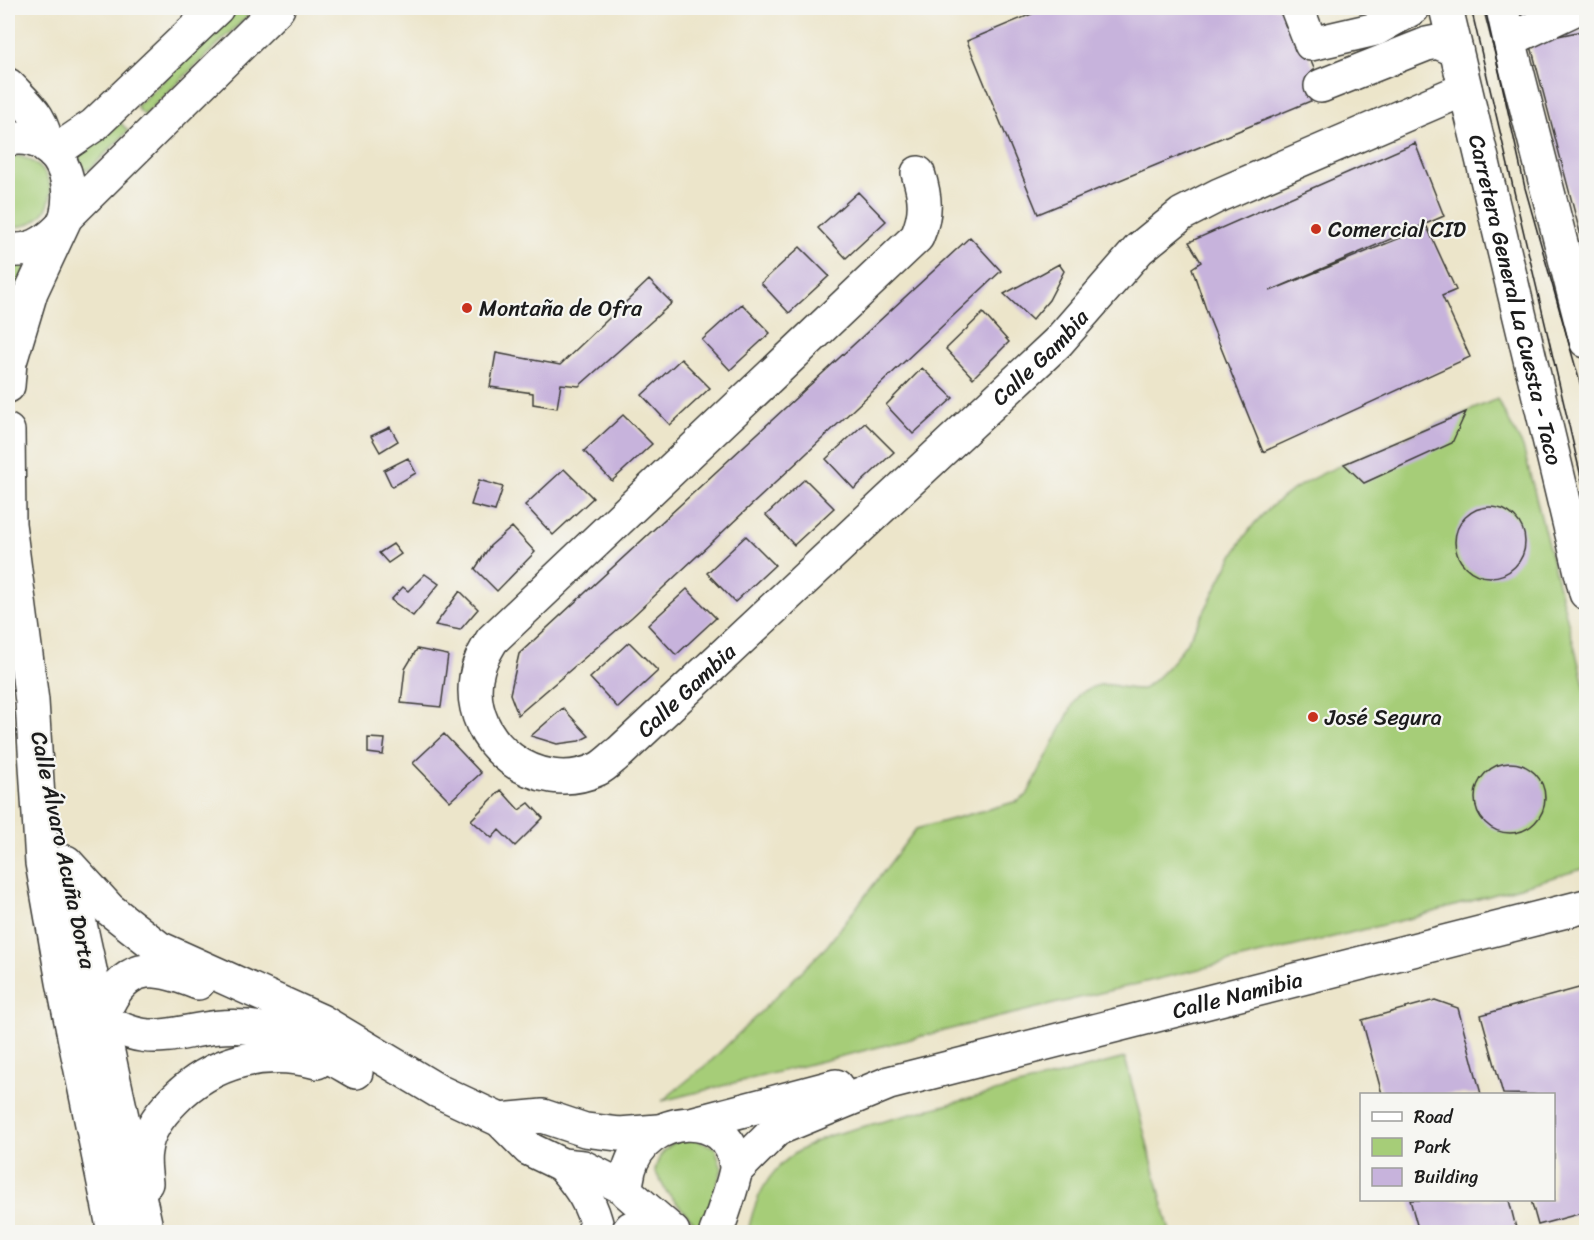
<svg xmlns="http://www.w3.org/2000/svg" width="1594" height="1240" font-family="Sriracha,sans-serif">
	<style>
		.green { fill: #a6cd78; stroke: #61744a; stroke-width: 1.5 }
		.building { fill: #c7b3dc }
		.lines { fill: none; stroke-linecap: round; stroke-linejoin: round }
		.minor-casing { stroke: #3b3a36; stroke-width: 36 }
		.major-casing { stroke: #3b3a36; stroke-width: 36 }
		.minor { stroke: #fff; stroke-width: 33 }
		.major { stroke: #fff; stroke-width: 33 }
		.tram { stroke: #1c1c1c; stroke-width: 1.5 }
		.poi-dot { fill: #c8321e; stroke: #f6f6f2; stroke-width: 2 }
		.labels { text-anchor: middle; stroke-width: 4.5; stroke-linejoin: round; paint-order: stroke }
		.poi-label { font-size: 22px; fill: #1c1c1c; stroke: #f6f6f2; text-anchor: start }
		.street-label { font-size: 22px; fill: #1c1c1c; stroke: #f6f6f2 }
	</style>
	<rect width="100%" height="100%" fill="#f6f6f2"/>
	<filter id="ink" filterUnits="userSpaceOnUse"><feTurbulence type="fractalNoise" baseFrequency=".0167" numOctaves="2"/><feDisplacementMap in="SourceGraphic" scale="12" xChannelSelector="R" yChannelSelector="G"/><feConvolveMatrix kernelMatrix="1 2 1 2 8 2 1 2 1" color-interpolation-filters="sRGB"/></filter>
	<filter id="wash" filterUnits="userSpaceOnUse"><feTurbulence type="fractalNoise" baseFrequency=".008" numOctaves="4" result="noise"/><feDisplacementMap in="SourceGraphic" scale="24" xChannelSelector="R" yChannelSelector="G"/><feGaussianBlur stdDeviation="1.35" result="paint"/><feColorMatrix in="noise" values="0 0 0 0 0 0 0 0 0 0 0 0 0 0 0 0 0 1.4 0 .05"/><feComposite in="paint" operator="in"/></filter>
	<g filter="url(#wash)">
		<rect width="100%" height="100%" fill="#ece5ca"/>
		<!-- green -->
		<path class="green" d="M239 8H256L144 115 136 107Z
			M120 122 128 131 90 169 84 170 78 155 101 140Z
			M19 156C67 169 58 230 8 227V157Z
			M8 259 26 265 8 313Z
			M1497 399 1523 447 1586 692V868L1416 917 975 1023 662 1101 711 1061 827 946 916 829 1018 801 1027 795 1078 695C1108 675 1113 690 1143 689 1196 652 1210 588 1245 536 1279 486 1332 469 1384 447 1422 431 1460 415 1497 399Z
			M1125 1058 1170 1232H748C758 1180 782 1154 831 1135Z
			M687 1137 715 1147 722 1169 702 1231 666 1191 655 1171C659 1151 669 1144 687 1137Z"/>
		<g id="blocks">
			<!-- building -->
			<path class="building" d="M1046 8H1289L1325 95 1038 214 967 41Z
				M1582 31 1586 47V247L1584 248 1530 42Z
				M1415 143 1444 216 1270 291 1427 227 1456 290 1442 296 1470 357 1263 452 1209 318 1192 268 1201 262 1189 242Z
				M858 192 886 221 846 258 818 228Z
				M970 237 1001 271 632 617 518 715 510 694 519 654Z
				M800 247 829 276 789 313 761 283Z
				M1059 264 1064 271 1049 300 1032 320 1004 294Z
				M649 280 672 303 579 386 561 384 557 408 533 404V393L490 387 496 353 560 365Z
				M742 304 770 333 730 370 702 340Z
				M983 313 1009 342 973 378 946 349Z
				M681 359 710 388 670 425 642 395Z
				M922 368 953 398 913 434 886 405Z
				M1466 412 1452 443 1364 483 1344 464Z
				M623 415 652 444 612 481 584 451Z
				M865 423 894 452 854 489 826 459Z
				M390 427 398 441 380 452 371 436Z
				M408 458 416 473 392 487 384 470Z
				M564 469 593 498 553 535 525 505Z
				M805 479 834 508 794 545 766 515Z
				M479 480 503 487 495 511 471 505Z
				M1455 542a35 35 0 1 1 70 0a35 35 0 1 1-70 0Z
				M512 527 535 552 497 591 475 569 490 546Z
				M746 536 775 565 735 602 707 573Z
				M393 544 401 554 388 563 379 553Z
				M425 574 439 584 413 616 391 600 403 587 408 591Z
				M687 589 716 618 676 655 648 625Z
				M460 591 478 609 460 630 435 625Z
				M629 642 658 671 618 708 590 678Z
				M417 649 448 655 441 707 401 703 405 669Z
				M563 708 589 736 579 741 557 744 531 736Z
				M444 734 481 773 450 801 413 763Z
				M368 738 385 739 383 755 368 753Z
				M1475 798a35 35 0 1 1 70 0a35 35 0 1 1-70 0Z
				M501 790 519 810 529 803 543 818 515 846 499 830 492 838 471 820Z
				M1586 986V1212L1538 1225 1531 1200H1554V1095L1503 1094 1481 1015Z
				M1435 1000 1458 1008 1481 1094H1382L1362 1020Z
				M1410 1200H1509L1517 1232H1419Z"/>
		</g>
	</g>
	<g filter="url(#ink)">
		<use href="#blocks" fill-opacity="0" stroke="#3b3a36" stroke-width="1.5"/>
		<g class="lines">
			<defs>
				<g id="minor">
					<path d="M1297 8 1311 44 1376 29 1413 8"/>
					<path d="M1509 40 1577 8"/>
					<path d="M8 85C29 107 43 116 47 148"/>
					<path d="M1321 86 1427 44 1437 42 1456 50"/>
					<path d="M8 139C55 131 77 176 66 217"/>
					<path d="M53 153 94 125 217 8"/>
					<path id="s1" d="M918 173C926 198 927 213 917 237L492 640C485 652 478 663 476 678 466 743 538 798 598 769 606 765 613 757 620 752L1058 342 1139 249 1182 214 1219 195 1465 89"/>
					<path d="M8 250C29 252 44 244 59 229"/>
					<path d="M8 386 10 362 31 292 66 217 278 8"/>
					<path d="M8 431 9 524 32 701 42 863 63 982 114 1232"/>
					<path d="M66 862 109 909 159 948 321 1021 438 1091 500 1120 529 1149 562 1165 583 1167 626 1189"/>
					<path d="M67 864 147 1232"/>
					<path d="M90 1009C153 1061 182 1021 247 1027 288 1031 321 1052 356 1072"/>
					<path d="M96 1076C94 1049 95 1029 108 1004 129 960 158 967 198 983"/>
					<path d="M500 1120 543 1116 585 1130 619 1134 658 1131"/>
					<path d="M695 1123 836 1086"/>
					<path d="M562 1165C580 1186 593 1204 598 1232"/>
					<path id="s2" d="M737 1169 777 1129 889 1083 1586 906"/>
					<path d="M146 1183C145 1172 143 1161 145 1151 147 1132 161 1113 174 1100 212 1061 265 1048 317 1062"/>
					<path d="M628 1232 631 1228 659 1221"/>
					<path d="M673 1232 627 1192C625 1185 628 1177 629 1170 644 1113 731 1106 736 1167 737 1173 720 1223 716 1232"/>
				</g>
				<g id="major">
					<path id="s3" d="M1446 8 1586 593"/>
					<path d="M1501 8 1586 341"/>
				</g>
			</defs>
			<!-- minor casing -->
			<use href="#minor" class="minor-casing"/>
			<!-- major casing -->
			<use href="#major" class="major-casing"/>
			<!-- minor -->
			<use href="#minor" class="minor"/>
			<!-- major -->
			<use href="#major" class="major"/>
			<!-- tram -->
			<path class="tram" d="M1471 8 1586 498
				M1485 8 1525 188 1586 404"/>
		</g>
	</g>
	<!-- markers -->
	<g class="poi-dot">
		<circle cx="1316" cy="229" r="6"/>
		<circle cx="467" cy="308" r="6"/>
		<circle cx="1313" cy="717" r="6"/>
	</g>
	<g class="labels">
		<!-- poi labels -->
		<g class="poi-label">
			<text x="1328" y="237">Comercial CID</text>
			<text x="479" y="316">Montaña de Ofra</text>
			<text x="1325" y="725">José Segura</text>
		</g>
		<!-- street labels -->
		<g class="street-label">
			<text dy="8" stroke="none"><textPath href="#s3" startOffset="300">Carretera General La Cuesta - Taco</textPath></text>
			<text dy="8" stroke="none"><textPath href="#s1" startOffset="1482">Calle Gambia</textPath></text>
			<text dy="8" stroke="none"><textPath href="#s1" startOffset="996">Calle Gambia</textPath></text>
			<text transform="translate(64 850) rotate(78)" y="8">Calle Álvaro Acuña Dorta</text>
			<text dy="8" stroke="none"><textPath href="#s2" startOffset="537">Calle Namibia</textPath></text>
		</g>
	</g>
	<!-- margin -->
	<rect width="1594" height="1240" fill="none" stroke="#f6f6f2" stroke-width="30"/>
	<!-- legend -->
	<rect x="1360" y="1093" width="195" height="108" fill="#f6f6f2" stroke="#9f9f9c" stroke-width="1.5"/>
	<rect x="1372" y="1112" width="30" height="9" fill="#ffffff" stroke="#9f9f9c" stroke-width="1.5"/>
	<text x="1414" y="1123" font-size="18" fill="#1c1c1c">Road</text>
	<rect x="1372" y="1138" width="30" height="18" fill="#a6cd78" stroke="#9f9f9c" stroke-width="1.5"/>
	<text x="1414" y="1153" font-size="18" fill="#1c1c1c">Park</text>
	<rect x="1372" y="1168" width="30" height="18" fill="#c7b3dc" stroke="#9f9f9c" stroke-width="1.5"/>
	<text x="1414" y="1183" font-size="18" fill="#1c1c1c">Building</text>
</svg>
